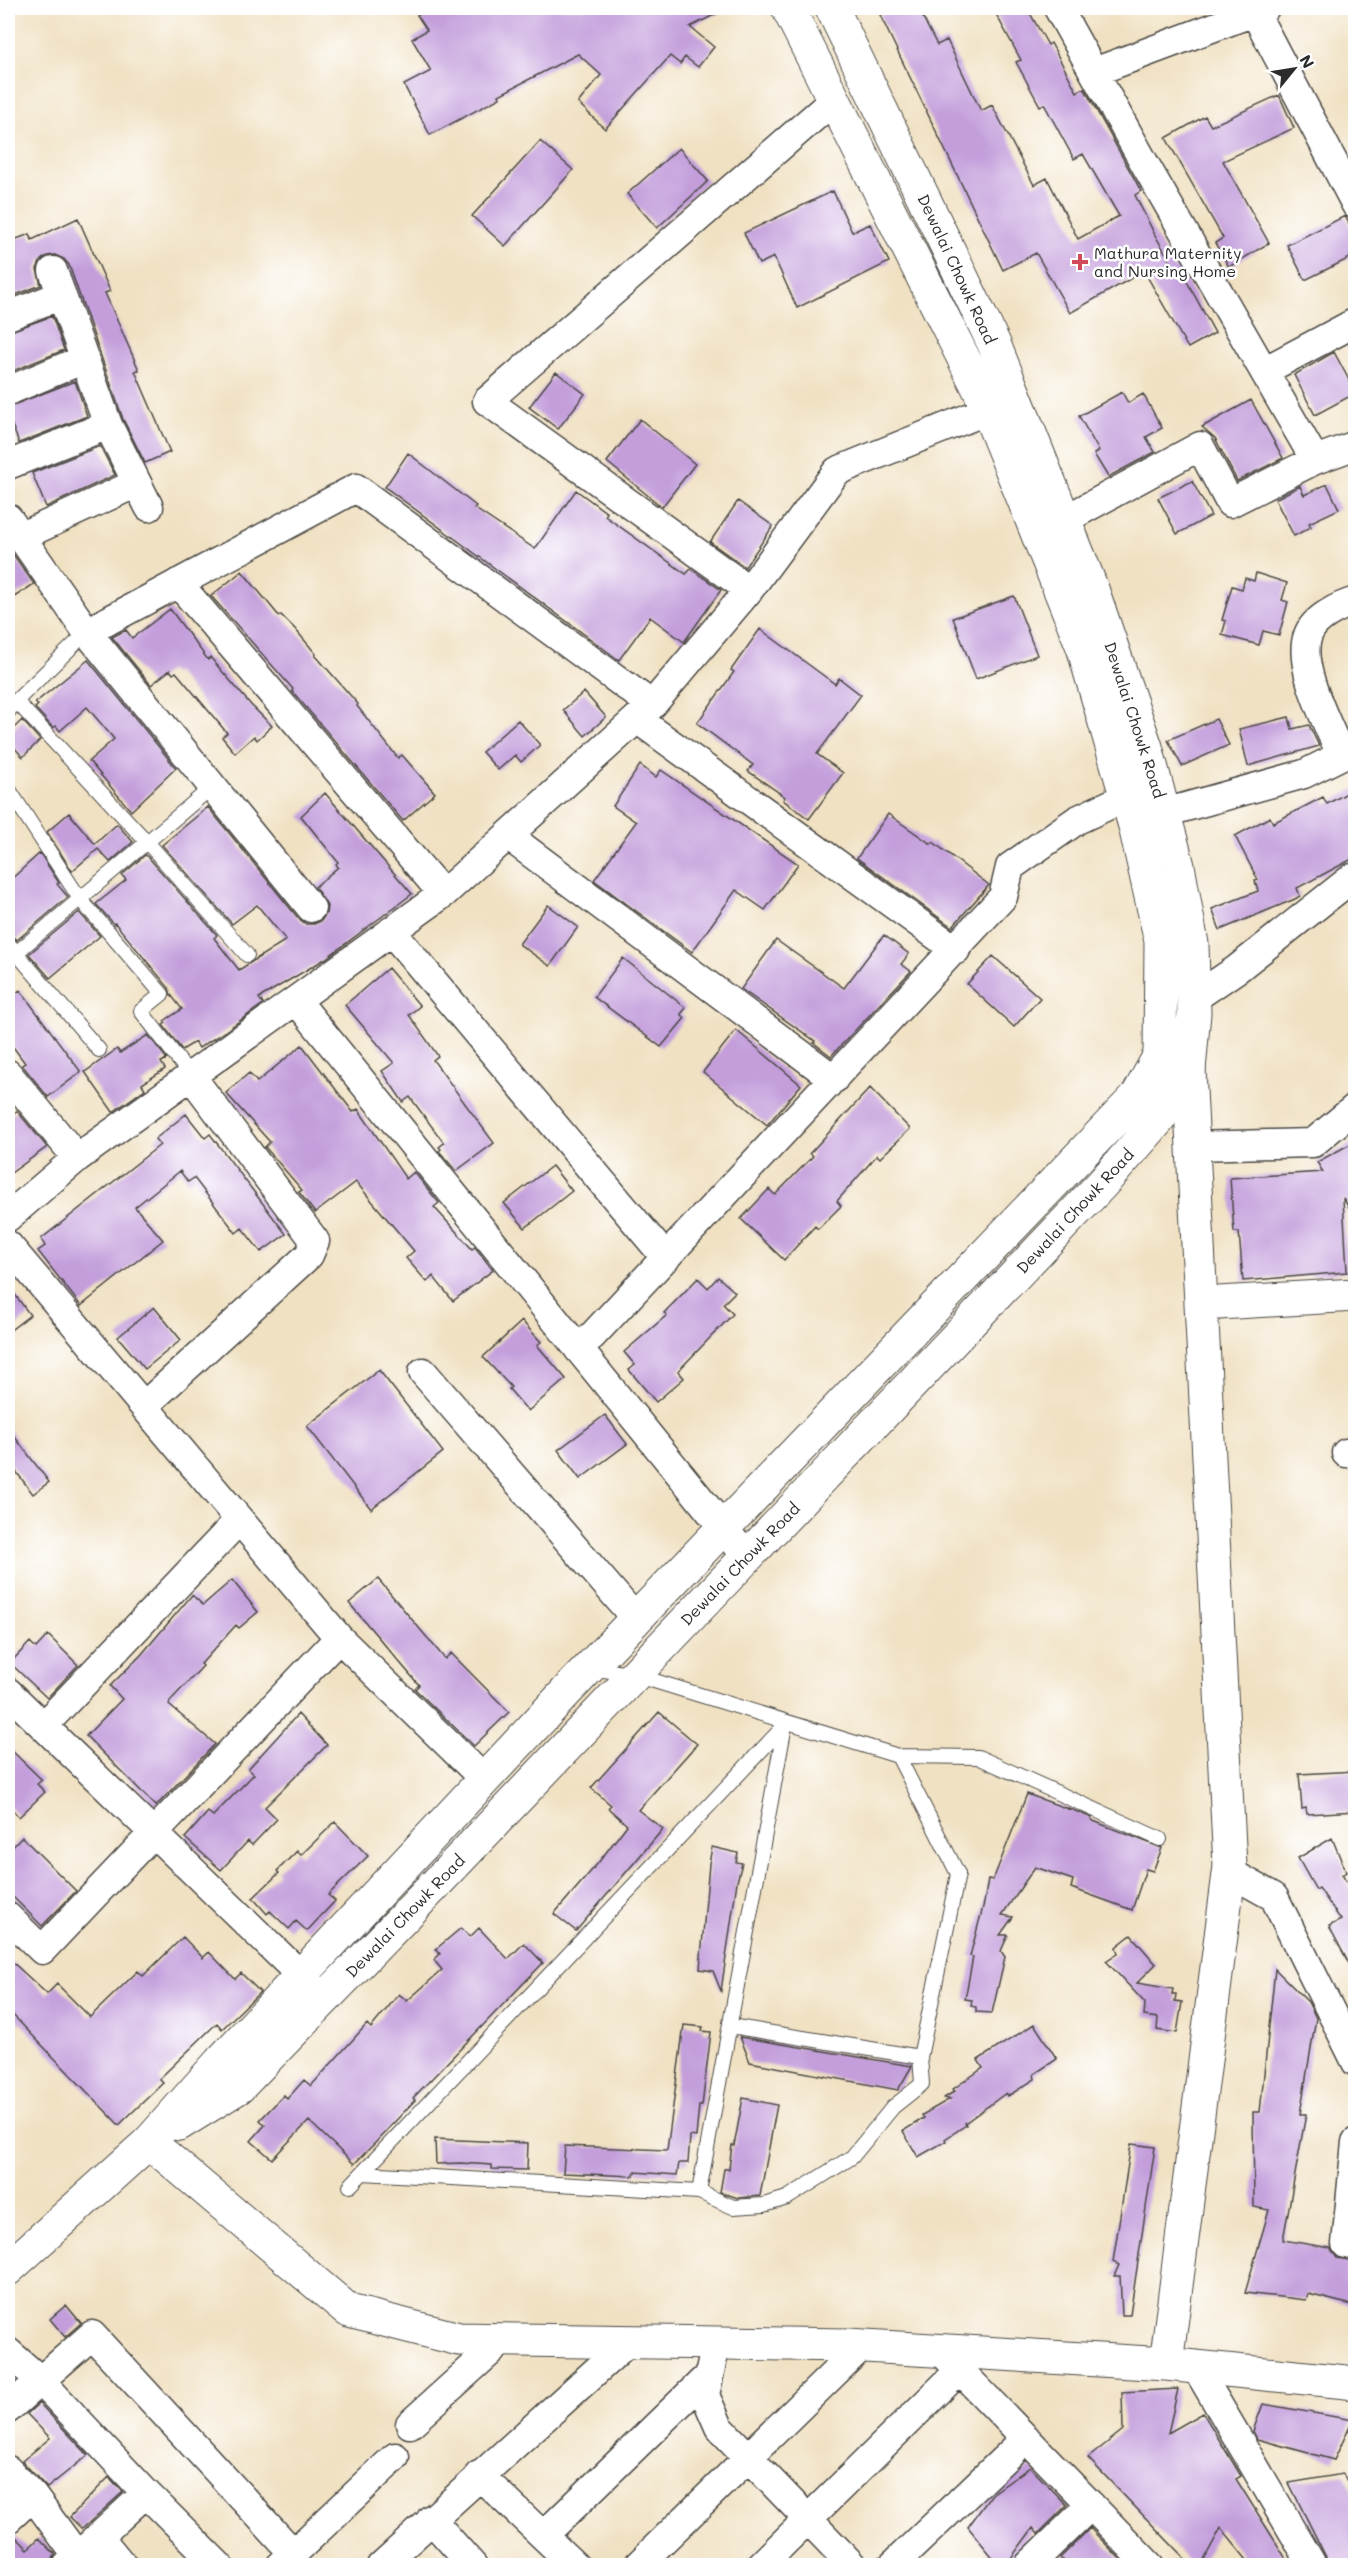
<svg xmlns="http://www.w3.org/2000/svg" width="1363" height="2573" font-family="Mali,sans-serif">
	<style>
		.building { fill: #c39edb }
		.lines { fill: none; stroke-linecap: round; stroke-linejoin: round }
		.service-casing { stroke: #494642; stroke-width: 16 }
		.minor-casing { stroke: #494642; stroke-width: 31 }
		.tertiary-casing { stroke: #494642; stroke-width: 35 }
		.secondary-casing { stroke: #494642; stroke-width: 35 }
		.service { stroke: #fff; stroke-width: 14 }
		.minor { stroke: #fff; stroke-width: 28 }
		.tertiary { stroke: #fff; stroke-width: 33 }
		.secondary { stroke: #fff; stroke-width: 33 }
		.poi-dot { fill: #d1495b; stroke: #fff; stroke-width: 2 }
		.labels { text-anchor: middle; stroke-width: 5; stroke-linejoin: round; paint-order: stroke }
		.poi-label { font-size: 16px; fill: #2b2b2b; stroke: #fff; text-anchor: start }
		.street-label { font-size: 16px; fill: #2b2b2b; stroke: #fff }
	</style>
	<rect width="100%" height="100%" fill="#fff"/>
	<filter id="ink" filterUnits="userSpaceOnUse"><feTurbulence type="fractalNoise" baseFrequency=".0167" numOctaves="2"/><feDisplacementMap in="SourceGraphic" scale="12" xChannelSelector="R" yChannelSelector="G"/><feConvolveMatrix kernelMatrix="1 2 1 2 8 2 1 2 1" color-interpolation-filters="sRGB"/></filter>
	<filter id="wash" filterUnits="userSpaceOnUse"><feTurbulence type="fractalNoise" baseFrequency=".008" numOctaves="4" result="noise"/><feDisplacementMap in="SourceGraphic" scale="24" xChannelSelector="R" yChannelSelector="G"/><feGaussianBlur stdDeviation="1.35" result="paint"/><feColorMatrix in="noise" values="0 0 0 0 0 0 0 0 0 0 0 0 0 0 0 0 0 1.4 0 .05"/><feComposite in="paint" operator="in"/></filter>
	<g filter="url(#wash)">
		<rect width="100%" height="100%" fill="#f0e1c2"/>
		<g id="blocks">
			<!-- building -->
			<path class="building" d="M430 8H728L690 27 714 47 698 67 685 57 680 64 670 56 605 129 578 103 601 75 578 54 499 95 500 98 430 135 404 85 431 71 412 39 427 30 417 15Z
				M897 8H918L937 45 947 40 981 111 992 105 1034 185 1047 178 1078 239 1119 216 1083 154 1074 159 1044 104 1040 106 1016 62 1021 60 996 14 1008 8H1027L1048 45 1051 43 1077 92 1084 88 1141 191 1135 195 1156 237 1175 269 1179 267 1215 333 1188 348 1144 271 1070 313 1036 253 1003 270 880 15Z
				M1279 95 1294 128 1223 161 1269 243 1229 267 1215 243 1223 238 1166 138 1205 116 1211 126Z
				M540 141 573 170 505 246 472 216Z
				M679 148 708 181 657 228 627 194Z
				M833 191 852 232 870 224 889 262 797 308 774 257 759 264 744 233Z
				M1345 216 1356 237V255L1305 280 1287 245Z
				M78 218 110 291 105 293 139 370 135 371 170 452 145 463 123 419 69 265 64 259 55 255 47 256 41 260 37 269 41 285 8 298V242L30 234 32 240Z
				M52 316 64 350 8 373V332Z
				M1334 352 1356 393 1315 415 1294 375Z
				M556 372 585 394 558 429 529 407Z
				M75 381 87 416 19 443 8 415V407Z
				M1122 392 1128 403 1143 394 1162 428 1146 437 1155 452 1108 477 1094 454 1099 451 1079 416Z
				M1251 400 1283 458 1237 481 1215 438 1202 427Z
				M640 419 695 464 662 507 607 462Z
				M100 446 115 475 46 507 32 473Z
				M408 453 476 506 474 508 535 549 576 490 607 513 605 516 686 574 691 569 721 590 684 642 650 617 619 660 385 487Z
				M1192 481 1211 516 1177 534 1158 498Z
				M1327 484 1339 509 1309 523 1311 527 1294 536 1275 499 1300 486 1304 495Z
				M738 501 773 526 745 567 710 542Z
				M8 547 34 584 8 601Z
				M242 571 279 616 281 615 295 629 316 654 315 655 358 704 357 706 398 758 402 755 435 793 403 821 292 691 293 689 211 596Z
				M1256 573 1287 583 1282 600 1288 602 1279 635 1263 631 1259 645 1222 635 1226 621 1222 620 1232 586 1242 589 1245 578 1254 581Z
				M1014 596 1037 655 976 679 953 618Z
				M170 609 208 660 210 657 251 705 272 726 257 740 254 736 235 753 222 737 227 733 176 672 173 674 170 670 151 685 112 637 126 630 132 638Z
				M760 629 835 684 839 678 861 695 817 754 843 773 809 819 783 800 785 797 748 771 753 765 697 723 734 672 731 670Z
				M88 660 176 768 131 811 89 761 114 739 87 707 60 731 56 726 53 728 35 708 38 705 35 703Z
				M584 692 606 717 585 736 563 710Z
				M1289 717 1292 729 1309 725 1319 746 1248 766 1239 729Z
				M1216 719 1229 745 1182 766 1168 740Z
				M22 720 40 740 23 757 8 741V734Z
				M518 720 540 745 521 762 515 755 498 770 482 752Z
				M640 765 656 777 661 770 798 864 765 910 736 890 692 952 594 880 636 822 613 806Z
				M1356 788V857L1297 888 1300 896 1295 899 1220 930 1212 909 1258 891 1255 881 1258 880 1235 836 1270 817 1273 823 1323 797 1327 804Z
				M325 793 412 894 325 959 259 998 263 1004 224 1032 199 1048 195 1042 182 1050 163 1025 166 1023 164 1021 182 1009 171 995 169 988 115 923 114 924 96 904 126 880 122 875 145 855 148 857 217 935 214 938 239 970 286 940 257 905 232 924 162 845 208 807 298 918 306 924H314L321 921 326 914 327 906 315 887 338 867 336 864 338 862 301 816Z
				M69 813 95 844 117 824 133 842 110 862 98 849 72 871 47 832Z
				M888 814 931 844 933 842 989 885 952 927 857 858Z
				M40 853 59 883 57 884 68 897 17 940 8 934V882Z
				M548 905 578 927 550 966 519 944Z
				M79 912 100 936 50 978 29 954Z
				M884 935 909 954 901 964 911 971 831 1056 814 1043 815 1041 741 989 776 940 844 988Z
				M993 956 1040 998 1014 1027 967 984Z
				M623 958 686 1008 681 1014 685 1018 661 1047 594 997Z
				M388 968 420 1006 409 1015 438 1056 433 1060 494 1143 456 1171 439 1151 441 1149 439 1147 444 1143 410 1097 403 1102 382 1071 394 1063 345 1005Z
				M20 990 81 1072 48 1097 22 1065 25 1063 8 1040V999Z
				M736 1030 801 1085 767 1125 703 1072Z
				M148 1035 167 1059 161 1062 165 1069 142 1084 145 1089 113 1112 85 1072 117 1049 120 1053Z
				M302 1045 353 1112 358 1109 406 1179 414 1172 439 1203 434 1207 472 1249 475 1247 493 1270 453 1301 433 1276 427 1282 406 1258 414 1251 356 1182 315 1213 299 1192 302 1190 265 1147 270 1142 226 1093 249 1073 257 1082Z
				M870 1088 910 1129 880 1158 877 1155 837 1201 841 1206 818 1229 815 1226 784 1260 741 1219 769 1189 775 1195 813 1156 810 1153Z
				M17 1111 47 1147 8 1175V1117Z
				M186 1114 205 1138 210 1134 286 1234 261 1252 242 1228 236 1233 194 1178 188 1182 180 1171 135 1207 163 1240 81 1306 38 1251 45 1246 41 1239 160 1145 155 1139Z
				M1356 1141V1219L1343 1198 1347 1272 1243 1281 1239 1232H1234L1230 1178 1323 1172 1317 1162Z
				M552 1166 572 1191 525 1228 504 1203Z
				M718 1277 735 1292 723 1304 733 1314 678 1371 684 1378 656 1402 629 1370 635 1365 624 1352 667 1315 664 1313 698 1278 708 1288Z
				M8 1285 30 1315 8 1332Z
				M154 1307 181 1340 145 1369 118 1337Z
				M522 1321 541 1342 537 1345 566 1379 528 1411 509 1389 511 1387 483 1357Z
				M379 1370 443 1452 371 1509 307 1426Z
				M605 1415 627 1444 580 1479 558 1450Z
				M8 1428 49 1482 33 1494 8 1461Z
				M378 1579 445 1659 451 1653 509 1712 474 1746 415 1689 419 1685 349 1603Z
				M232 1580 258 1612 239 1628 236 1625 201 1664 203 1666 170 1701 169 1705 215 1744 156 1806 86 1736 122 1699 110 1686 141 1655 192 1595 203 1605Z
				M48 1635 78 1665 47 1698 10 1663 30 1642 36 1648Z
				M659 1712 697 1744 638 1810 663 1829 576 1931 554 1914 598 1863 627 1825 608 1808 611 1805 591 1788Z
				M298 1714 327 1745 265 1807 277 1819 252 1845 248 1841 221 1870 185 1838 208 1812 213 1816 254 1774 248 1769Z
				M8 1747 42 1780 37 1784 45 1792 19 1817 8 1805Z
				M1356 1771V1811L1307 1814 1306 1808 1302 1809 1299 1774Z
				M1027 1794 1068 1809V1808L1092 1818 1091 1820 1162 1848 1153 1871 1146 1869 1132 1910 1071 1888 1073 1880 1035 1867 1002 1915 1013 1917 1000 1935H1008L1001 1951 1005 1957 992 2013 976 2012V2007L971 2006 972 2000 965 1999 973 1957 970 1956 984 1903 988 1879 993 1880Z
				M335 1822 368 1856 328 1895 335 1901 307 1931 296 1921 289 1929 270 1911 267 1914 253 1898 279 1873 277 1871 297 1851 301 1855Z
				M22 1837 76 1891 42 1926 8 1892V1852Z
				M1332 1838 1346 1872 1342 1875 1356 1897V1977L1329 1926 1341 1920 1319 1888 1316 1890 1298 1858Z
				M712 1847 738 1853 736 1862 742 1863 737 1882 721 1991 713 1971 700 1969 709 1864Z
				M461 1928 470 1937 479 1928 508 1959 524 1943 543 1963 413 2098 415 2100 376 2142 354 2164 309 2121 272 2159 251 2141 265 2125 260 2120 284 2095 287 2099 304 2080 311 2086 367 2024 371 2028 399 1994 407 2001 442 1970 434 1960 440 1954 436 1949Z
				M1131 1935 1156 1964 1137 1983 1173 1989 1172 1994H1176L1175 2001 1182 2002 1177 2033 1157 2030 1158 2018 1144 2016 1145 2003 1106 1961 1118 1953 1116 1947Z
				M183 1937 203 1958 209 1952 235 1979 241 1973 260 1992 222 2029 217 2023 159 2079 163 2083 119 2125 8 2010V1958L47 1994 57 1984 90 2017 138 1971 143 1976Z
				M1275 1969 1308 2002 1316 2018 1300 2114H1306L1283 2240 1330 2248 1337 2258 1356 2261V2306L1308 2294 1306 2300 1245 2293 1269 2210 1254 2207 1253 2112H1260Z
				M1034 2024 1057 2059 1034 2074 1035 2079 1008 2096 1006 2093 965 2123 966 2125 945 2139 946 2141 918 2157 903 2131 924 2118 922 2115 950 2099 944 2098 955 2091 953 2089 983 2068 978 2060Z
				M684 2025 703 2027 702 2031 711 2032 702 2106H699L696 2137 690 2136 688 2163H679L677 2175 635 2172 634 2176 563 2173 565 2146 667 2150Z
				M740 2037 912 2066 898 2090 750 2062Z
				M743 2098 777 2105 760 2196 738 2198 720 2192 724 2169H729L732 2145 734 2146Z
				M435 2139 528 2143 527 2170 492 2169V2165L460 2163 436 2164Z
				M1131 2144 1155 2147 1130 2315H1122L1120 2276H1114L1119 2265 1113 2262Z
				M66 2305 81 2323 65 2337 50 2319Z
				M1178 2389 1168 2433 1203 2413 1241 2476 1236 2479 1290 2565H1251L1221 2528 1201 2565H1191L1088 2458 1123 2430 1122 2392Z
				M39 2403 88 2455 47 2488 22 2461 50 2438 27 2414Z
				M1263 2404 1353 2420 1334 2460 1257 2439 1253 2431Z
				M1030 2467 1067 2505 1038 2534 1033 2528 1006 2565H999L968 2527 992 2494Z
				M1343 2474 1356 2497V2565H1330L1289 2483Z
				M109 2477 123 2492 82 2529 70 2517Z
				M1090 2528 1126 2565H1067L1060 2558Z
				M13 2534 28 2549 39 2538 55 2554 51 2565H8V2535Z"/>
		</g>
	</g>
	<g filter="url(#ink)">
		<use href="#blocks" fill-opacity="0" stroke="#494642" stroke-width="1.5"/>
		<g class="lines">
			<defs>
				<path id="service" d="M16 701 147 842 247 955
					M8 712 16 701 87 632
					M8 788 80 899 162 994 141 1011 191 1076
					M8 943 99 1050
					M16 953 212 787
					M592 1668 635 1675 898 1756 978 1757 1160 1839
					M730 2026 920 2057
					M363 2173 699 2192 733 2207 764 2205 787 2198 852 2157 893 2107 922 2084 920 2057 958 1874 898 1756
					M350 2186 785 1725
					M699 2192 785 1725"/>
				<path id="minor" d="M1058 8 1146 166 1315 460
					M1254 11 1356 205
					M1094 72 1265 8
					M53 271 108 425 149 507
					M8 316 61 295
					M1264 371 1356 322
					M8 391 84 359
					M8 465 108 425
					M8 518 87 632 311 908
					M1064 520 1200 446 1230 503 1315 460 1356 445
					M20 537 137 483
					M178 583 443 894
					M749 590 487 401 835 99
					M87 632 356 488 652 705
					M637 719 956 950
					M1341 755C1329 726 1296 666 1308 635 1314 618 1339 606 1356 601
					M1164 813 1304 774 1356 748
					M508 836 834 1079
					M391 931 666 1258
					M1193 999 1237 969 1352 878 1356 884
					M296 1000 747 1557
					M8 1074 77 1158
					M1193 1146 1313 1143 1356 1107
					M8 1217 77 1158 443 894 652 705 749 590 837 471 988 410 1009 403
					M8 1245 339 1638 485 1780
					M579 1350 1003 897 1010 867 1077 820 1126 797
					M423 1372 636 1619
					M144 1406 309 1255 315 1241 191 1076
					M1346 1453H1356
					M8 1692 317 1991
					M43 1726 239 1520
					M1229 1872 1274 1897 1356 2062
					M8 1917 42 1950 339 1638
					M1356 2142 1346 2244 1356 2245
					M716 2343 705 2395 719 2427 853 2566
					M940 2350 1150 2566
					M8 2352 41 2381 146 2493 219 2566
					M1196 2367 1313 2566
					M8 2409 92 2335 293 2553
					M410 2424 503 2340
					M8 2470 33 2496 77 2556
					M479 2475 575 2566
					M8 2519 33 2496
					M431 2519 473 2566
					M544 2535 709 2375
					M100 2538 123 2566
					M67 2566 146 2493
					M280 2566 395 2457
					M381 2566 628 2342
					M637 2566 862 2346
					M760 2566 960 2370
					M892 2566 1026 2438
					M1028 2566 1091 2505"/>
				<path id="tertiary" d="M1201 1304 1356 1295
					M149 2142 349 2311 459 2339 848 2345 1166 2364 1356 2383
					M1166 2364 1230 1866 1189 1070 1175 1063"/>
				<path id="secondary" d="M179 2124 239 2087 410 1911 1102 1184 1159 1119 1189 1070 1194 1013 1192 944 1178 866 1146 747 1092 589 1017 401 994 344 832 8
					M8 2269 149 2142 220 2062 567 1691 1138 1095 1160 1055 1161 941 1135 826 1083 647 980 391 788 8"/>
			</defs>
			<!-- service casing -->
			<use href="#service" class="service-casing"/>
			<!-- minor casing -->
			<use href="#minor" class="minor-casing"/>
			<!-- tertiary casing -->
			<use href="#tertiary" class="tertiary-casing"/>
			<!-- secondary casing -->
			<use href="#secondary" class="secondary-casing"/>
			<!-- service -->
			<use href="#service" class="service"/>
			<!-- minor -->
			<use href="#minor" class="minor"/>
			<!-- tertiary -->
			<use href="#tertiary" class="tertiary"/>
			<!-- secondary -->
			<use href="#secondary" class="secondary"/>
		</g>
	</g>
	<!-- markers -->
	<path class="poi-dot" d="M1077 253h6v6h6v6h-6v6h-6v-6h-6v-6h6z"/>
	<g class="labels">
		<!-- poi labels -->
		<g class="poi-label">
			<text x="1094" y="259">Mathura Maternity<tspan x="1094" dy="18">and Nursing Home</tspan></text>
		</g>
		<!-- street labels -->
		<g class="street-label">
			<text transform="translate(957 269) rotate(65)" y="6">Dewalai Chowk Road</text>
			<text transform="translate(1135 720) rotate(72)" y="6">Dewalai Chowk Road</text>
			<text transform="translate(1075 1211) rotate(-47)" y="6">Dewalai Chowk Road</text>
			<text transform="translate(740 1564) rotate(-46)" y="6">Dewalai Chowk Road</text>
			<text transform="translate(405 1916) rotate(-46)" y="6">Dewalai Chowk Road</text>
		</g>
	</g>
	<!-- margin -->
	<rect width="1363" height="2573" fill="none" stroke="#fff" stroke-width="30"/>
	<!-- north arrow -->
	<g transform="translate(1294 69) rotate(60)" stroke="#ffffff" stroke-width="4.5" paint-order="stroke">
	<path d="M0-4.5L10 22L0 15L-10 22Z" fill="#2b2b2b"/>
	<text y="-9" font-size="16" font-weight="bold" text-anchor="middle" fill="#2b2b2b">N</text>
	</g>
</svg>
